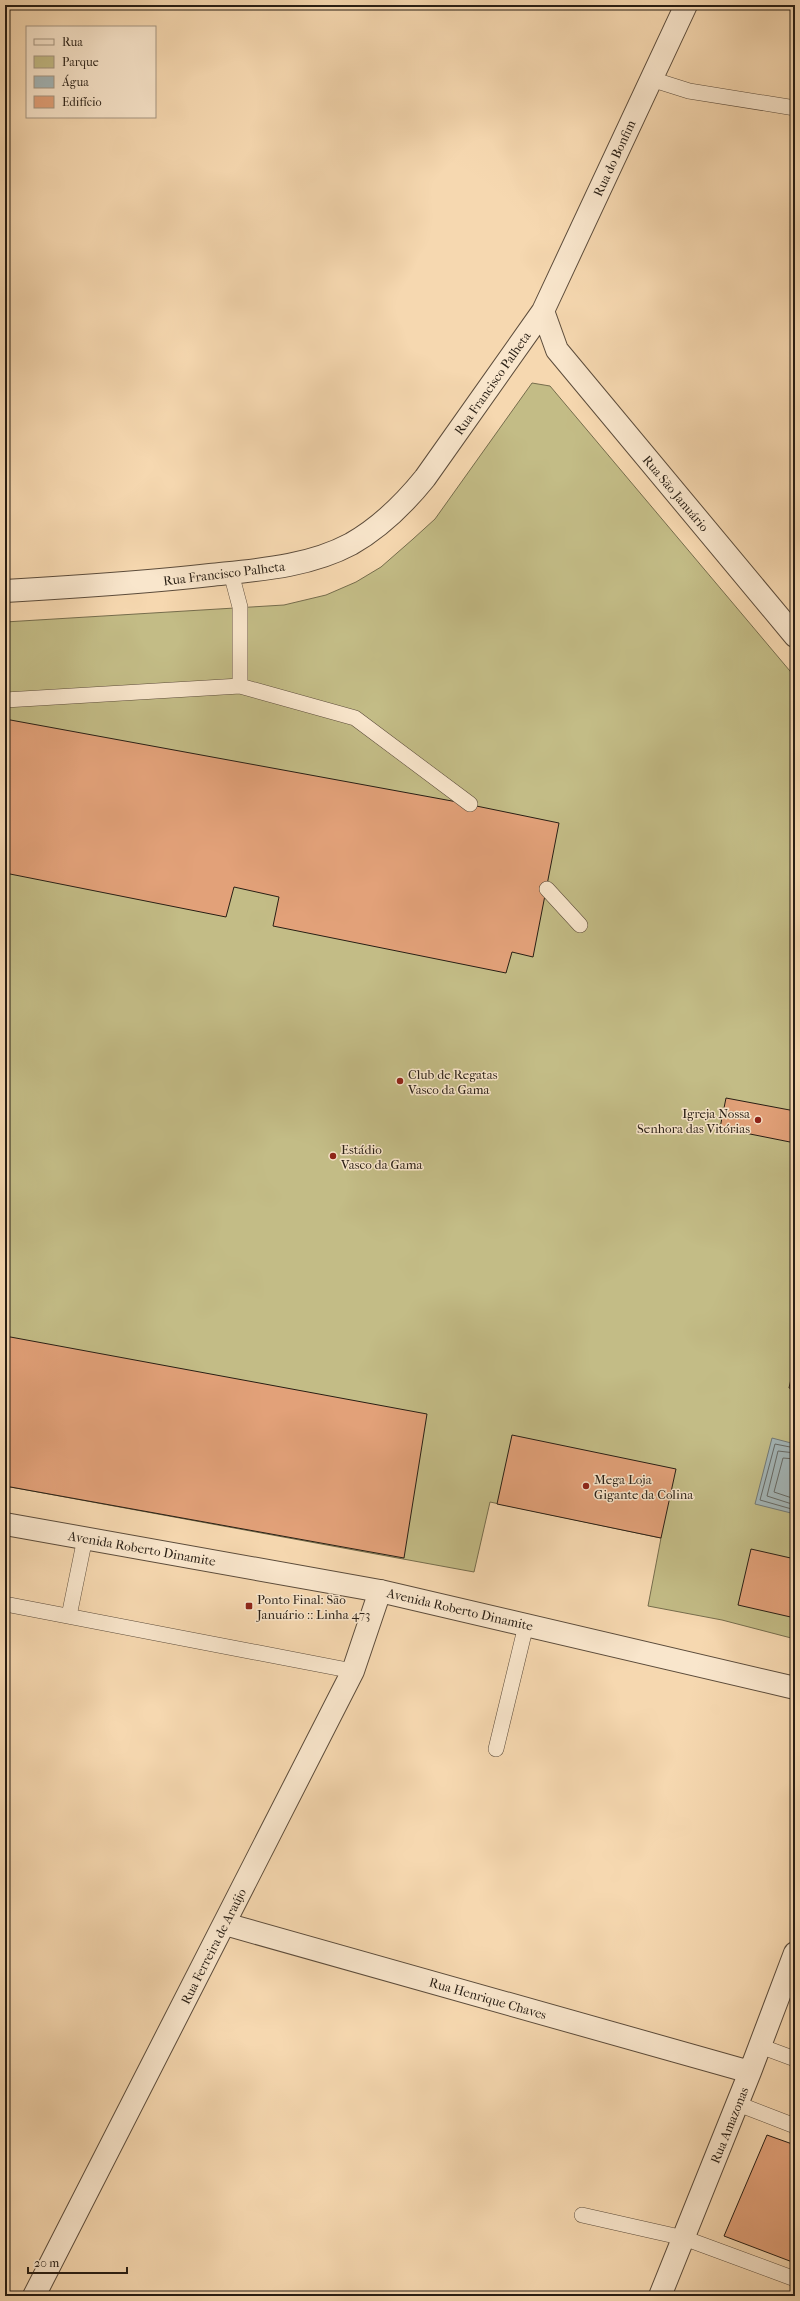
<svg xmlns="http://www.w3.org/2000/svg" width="800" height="2301" font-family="'IM FELL French Canon',serif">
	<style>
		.green { fill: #c3bc86; stroke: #766d4d }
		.water { fill: #a3b6b8; stroke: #727976 }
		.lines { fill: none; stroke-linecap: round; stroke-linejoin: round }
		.shore { stroke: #666a66; stroke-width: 1 }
		.building { fill: #e2a179; stroke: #281e14 }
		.service-casing { stroke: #5c4c3b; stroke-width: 16 }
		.minor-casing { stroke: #5c4c3b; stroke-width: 24 }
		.tertiary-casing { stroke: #5c4c3b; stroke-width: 24 }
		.service { stroke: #f9e6cc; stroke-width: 15 }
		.minor { stroke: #f9e6cc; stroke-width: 22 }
		.tertiary { stroke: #f9e6cc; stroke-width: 22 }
		.poi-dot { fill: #8f2418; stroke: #f9e6cc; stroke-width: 1.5 }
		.labels { text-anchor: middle; stroke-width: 3; stroke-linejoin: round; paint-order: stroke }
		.street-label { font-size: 13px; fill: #281e14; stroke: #f9e6cc }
		.poi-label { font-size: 13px; fill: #281e14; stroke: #f9e6cc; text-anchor: start }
	</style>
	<rect width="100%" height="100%" fill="#f6d8b0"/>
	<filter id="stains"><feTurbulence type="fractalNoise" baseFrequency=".005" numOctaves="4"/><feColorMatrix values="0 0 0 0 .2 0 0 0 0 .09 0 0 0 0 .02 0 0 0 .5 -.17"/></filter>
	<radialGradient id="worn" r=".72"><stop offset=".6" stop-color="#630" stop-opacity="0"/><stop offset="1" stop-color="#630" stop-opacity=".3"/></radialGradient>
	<!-- green -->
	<path class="green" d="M532 383 550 386 795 677V1639L722 1620 648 1606 661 1538 490 1502 474 1572 5 1486V622L284 605 326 595 356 582 381 567 413 539 435 519Z"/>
	<!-- water -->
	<path class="water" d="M772 1438 795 1444V1514L755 1504Z"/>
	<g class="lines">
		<!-- shore -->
		<path class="shore" d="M795 1448 775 1444 760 1500 795 1510
			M795 1453 778 1451 767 1496 795 1505
			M795 1459 783 1458 774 1492 795 1499"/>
	</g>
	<!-- building -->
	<path class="building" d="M5 719 452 801 559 823 533 957 512 952 506 973 273 926 279 897 234 887 226 917 5 873Z
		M726 1098 795 1111V1143L720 1128Z
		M5 1336 427 1414 404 1558 5 1486Z
		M795 1361V1390L789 1388Z
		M512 1435 676 1469 661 1538 497 1504Z
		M751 1549 795 1559V1618L738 1605Z
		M767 2135 795 2145V2263L724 2236Z"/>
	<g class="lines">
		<defs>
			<path id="service" d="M651 79 689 91 795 108
				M231 573 240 607V686L355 718 470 804
				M5 700 240 686
				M547 889 580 925
				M5 1604 353 1671
				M69 1616 85 1538
				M496 1749 526 1625
				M760 2046 795 2059
				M738 2104 795 2126
				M582 2215 684 2238 795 2279"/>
			<path id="minor" d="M225 1924 750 2072
				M34 2296 353 1671 380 1591
				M660 2296 750 2072 795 1953"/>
			<path id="tertiary" d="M543 311 557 350 795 636
				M5 591C74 587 142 583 210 575 257 570 308 567 351 544 381 527 404 504 425 478L543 311 686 5
				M5 1524 380 1591 795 1688"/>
		</defs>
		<!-- service casing -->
		<use href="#service" class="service-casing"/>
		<!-- minor casing -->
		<use href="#minor" class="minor-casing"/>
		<!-- tertiary casing -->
		<use href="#tertiary" class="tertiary-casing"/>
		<!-- service -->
		<use href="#service" class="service"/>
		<!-- minor -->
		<use href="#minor" class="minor"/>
		<!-- tertiary -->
		<use href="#tertiary" class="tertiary"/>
	</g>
	<!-- markers -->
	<g class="poi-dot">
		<circle cx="400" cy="1081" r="4"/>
		<circle cx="758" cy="1120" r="4"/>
		<circle cx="333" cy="1156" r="4"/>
		<circle cx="586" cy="1486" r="4"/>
		<rect x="245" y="1602" width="8" height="8" rx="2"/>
	</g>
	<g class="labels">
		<!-- street labels -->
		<g class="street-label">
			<text transform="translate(614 158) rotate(-65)" y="5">Rua do Bonfim</text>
			<text transform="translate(492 383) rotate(-55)" y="5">Rua Francisco Palheta</text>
			<text transform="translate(676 493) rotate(50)" y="5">Rua São Januário</text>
			<text transform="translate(224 573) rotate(-7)" y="5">Rua Francisco Palheta</text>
			<text transform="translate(142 1548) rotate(10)" y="5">Avenida Roberto Dinamite</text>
			<text transform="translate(460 1609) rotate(13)" y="5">Avenida Roberto Dinamite</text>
			<text transform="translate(213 1946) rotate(-63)" y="5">Rua Ferreira de Araújo</text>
			<text transform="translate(488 1998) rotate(16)" y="5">Rua Henrique Chaves</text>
			<text transform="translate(729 2125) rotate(-68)" y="5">Rua Amazonas</text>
		</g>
		<!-- poi labels -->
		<g class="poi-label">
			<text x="408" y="1079">Club de Regatas<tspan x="408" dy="15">Vasco da Gama</tspan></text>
			<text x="750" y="1118" text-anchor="end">Igreja Nossa<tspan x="750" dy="15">Senhora das Vitórias</tspan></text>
			<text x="341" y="1154">Estádio<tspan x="341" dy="15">Vasco da Gama</tspan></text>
			<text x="594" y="1484">Mega Loja<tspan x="594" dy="15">Gigante da Colina</tspan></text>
			<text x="257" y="1604">Ponto Final: São<tspan x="257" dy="15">Januário :: Linha 473</tspan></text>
		</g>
	</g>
	<!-- margin -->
	<rect width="800" height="2301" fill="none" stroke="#f6d8b0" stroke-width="20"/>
	<rect x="6" y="6" width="788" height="2289" fill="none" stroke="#281e14" stroke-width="2"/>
	<rect x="10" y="10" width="780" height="2281" fill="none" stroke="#281e14"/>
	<!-- legend -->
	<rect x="26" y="26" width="130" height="92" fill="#f9e6cc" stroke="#a59682"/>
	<rect x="34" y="39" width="20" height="6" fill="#f9e6cc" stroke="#a59682"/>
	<text x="62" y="46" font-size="12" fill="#281e14">Rua</text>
	<rect x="34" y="56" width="20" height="12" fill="#c3bc86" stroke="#a59682"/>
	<text x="62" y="66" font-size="12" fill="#281e14">Parque</text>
	<rect x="34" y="76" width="20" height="12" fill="#a3b6b8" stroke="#a59682"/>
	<text x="62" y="86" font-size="12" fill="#281e14">Água</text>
	<rect x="34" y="96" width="20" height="12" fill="#e2a179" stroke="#a59682"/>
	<text x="62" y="106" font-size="12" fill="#281e14">Edifício</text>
	<!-- scale -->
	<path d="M28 2267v6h99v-6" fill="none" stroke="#281e14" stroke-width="2"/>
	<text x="34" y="2267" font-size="12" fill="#281e14" stroke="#f9e6cc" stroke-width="3" paint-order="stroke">20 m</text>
	<rect width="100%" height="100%" filter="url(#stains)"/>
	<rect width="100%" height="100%" fill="url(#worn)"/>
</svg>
